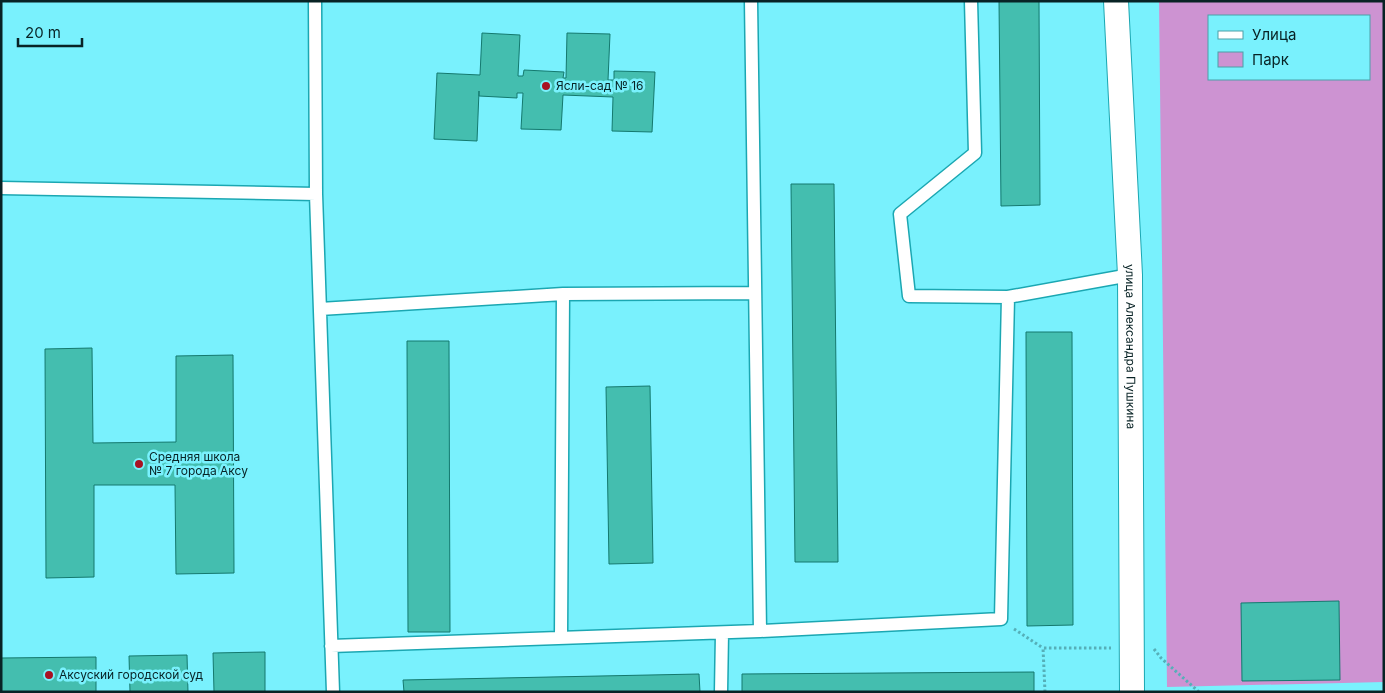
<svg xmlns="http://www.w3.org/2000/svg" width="1385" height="693" font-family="Inter,sans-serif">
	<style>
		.green { fill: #cd93d2; fill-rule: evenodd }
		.building { fill: #44beaf; stroke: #14796e }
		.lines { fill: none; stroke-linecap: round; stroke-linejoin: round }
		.lane-casing { stroke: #1ba7b2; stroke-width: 15 }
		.street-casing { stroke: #1ba7b2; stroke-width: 26 }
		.path { stroke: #55afb8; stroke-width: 3; stroke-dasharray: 2.5 2.5; stroke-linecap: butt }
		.lane { stroke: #fff; stroke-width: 12 }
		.street { stroke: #fff; stroke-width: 24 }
		.poi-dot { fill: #a81223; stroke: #79f1fd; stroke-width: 2 }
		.labels { text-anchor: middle; stroke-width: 5; stroke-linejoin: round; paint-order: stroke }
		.poi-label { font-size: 12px; fill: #082325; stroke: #79f1fd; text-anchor: start }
		.street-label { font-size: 12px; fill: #082325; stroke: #79f1fd }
	</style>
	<rect width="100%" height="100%" fill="#79f1fd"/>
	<!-- green -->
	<path class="green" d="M1159 1H1384V682L1167 687ZM1209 16H1369V79H1209Z"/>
	<!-- building -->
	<path class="building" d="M999 1H1039L1040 205 1001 206Z
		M482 33 520 35 518 76H523L524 70 564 72 563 78H566L567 33 610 34 608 80H614V71L655 72 652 132 612 131 613 97 563 95 561 130 521 129 523 93H517V98L479 96V91L477 141 434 139 437 73 480 75Z
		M791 184H834L838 562H795Z
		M1026 332H1072L1073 625 1027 626Z
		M407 341H449L450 632H408Z
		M92 348 93 443 176 442V356L233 355 234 573 176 574 175 485H94V577L46 578 45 349Z
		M650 386 653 563 609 564 606 387Z
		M1339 601 1340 680 1242 681 1241 603Z
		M265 652V692H214L213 653Z
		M187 655 188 692H130L129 656Z
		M96 657V692H1V658Z
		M1034 672V692H742V674Z
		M699 674 700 692H404L403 680Z"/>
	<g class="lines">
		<defs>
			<path id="lane" d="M315 1 316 194
				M751 1 760 631
				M971 1 975 153 900 214 909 296 1008 297 1130 275
				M1 188 316 194 333 692
				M320 309 563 294 755 293
				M561 638 563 294
				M331 646 760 631 1001 619 1008 297
				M721 692 722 633"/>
			<g id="street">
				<path id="s1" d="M1116 1 1130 275 1132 692"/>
			</g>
		</defs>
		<!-- lane casing -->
		<use href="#lane" class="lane-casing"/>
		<!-- street casing -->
		<use href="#street" class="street-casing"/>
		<!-- path -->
		<path class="path" d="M1014 629 1043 648
			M1154 649 1161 658 1199 692
			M1045 692 1043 648H1111"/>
		<!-- lane -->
		<use href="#lane" class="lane"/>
		<!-- street -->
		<use href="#street" class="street"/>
	</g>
	<!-- markers -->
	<g class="poi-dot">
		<circle cx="546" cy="86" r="5"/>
		<circle cx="139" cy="464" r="5"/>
		<circle cx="49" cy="675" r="5"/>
	</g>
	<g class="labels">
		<!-- poi labels -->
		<g class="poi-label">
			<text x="556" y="90">Ясли-сад № 16</text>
			<text x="149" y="461">Средняя школа<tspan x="149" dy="14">№ 7 города Аксу</tspan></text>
			<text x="59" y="679">Аксуский городской суд</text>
		</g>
		<!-- street labels -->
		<g class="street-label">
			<text dy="4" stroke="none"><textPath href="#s1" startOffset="346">улица Александра Пушкина</textPath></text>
		</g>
	</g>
	<!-- border -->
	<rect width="1385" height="693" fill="none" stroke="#082325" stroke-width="5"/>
	<!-- legend -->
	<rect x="1208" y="15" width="162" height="65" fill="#79f1fd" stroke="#4c9fa7"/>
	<rect x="1218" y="31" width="25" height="8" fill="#ffffff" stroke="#4c9fa7"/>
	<text x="1252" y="40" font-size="15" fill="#082325">Улица</text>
	<rect x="1218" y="52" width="25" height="15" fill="#cd93d2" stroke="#4c9fa7"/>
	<text x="1252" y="65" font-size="15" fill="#082325">Парк</text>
	<!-- scale -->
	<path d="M18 38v8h64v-8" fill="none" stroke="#082325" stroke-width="2.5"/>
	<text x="25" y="38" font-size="15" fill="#082325" stroke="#79f1fd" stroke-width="4" paint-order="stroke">20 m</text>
</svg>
